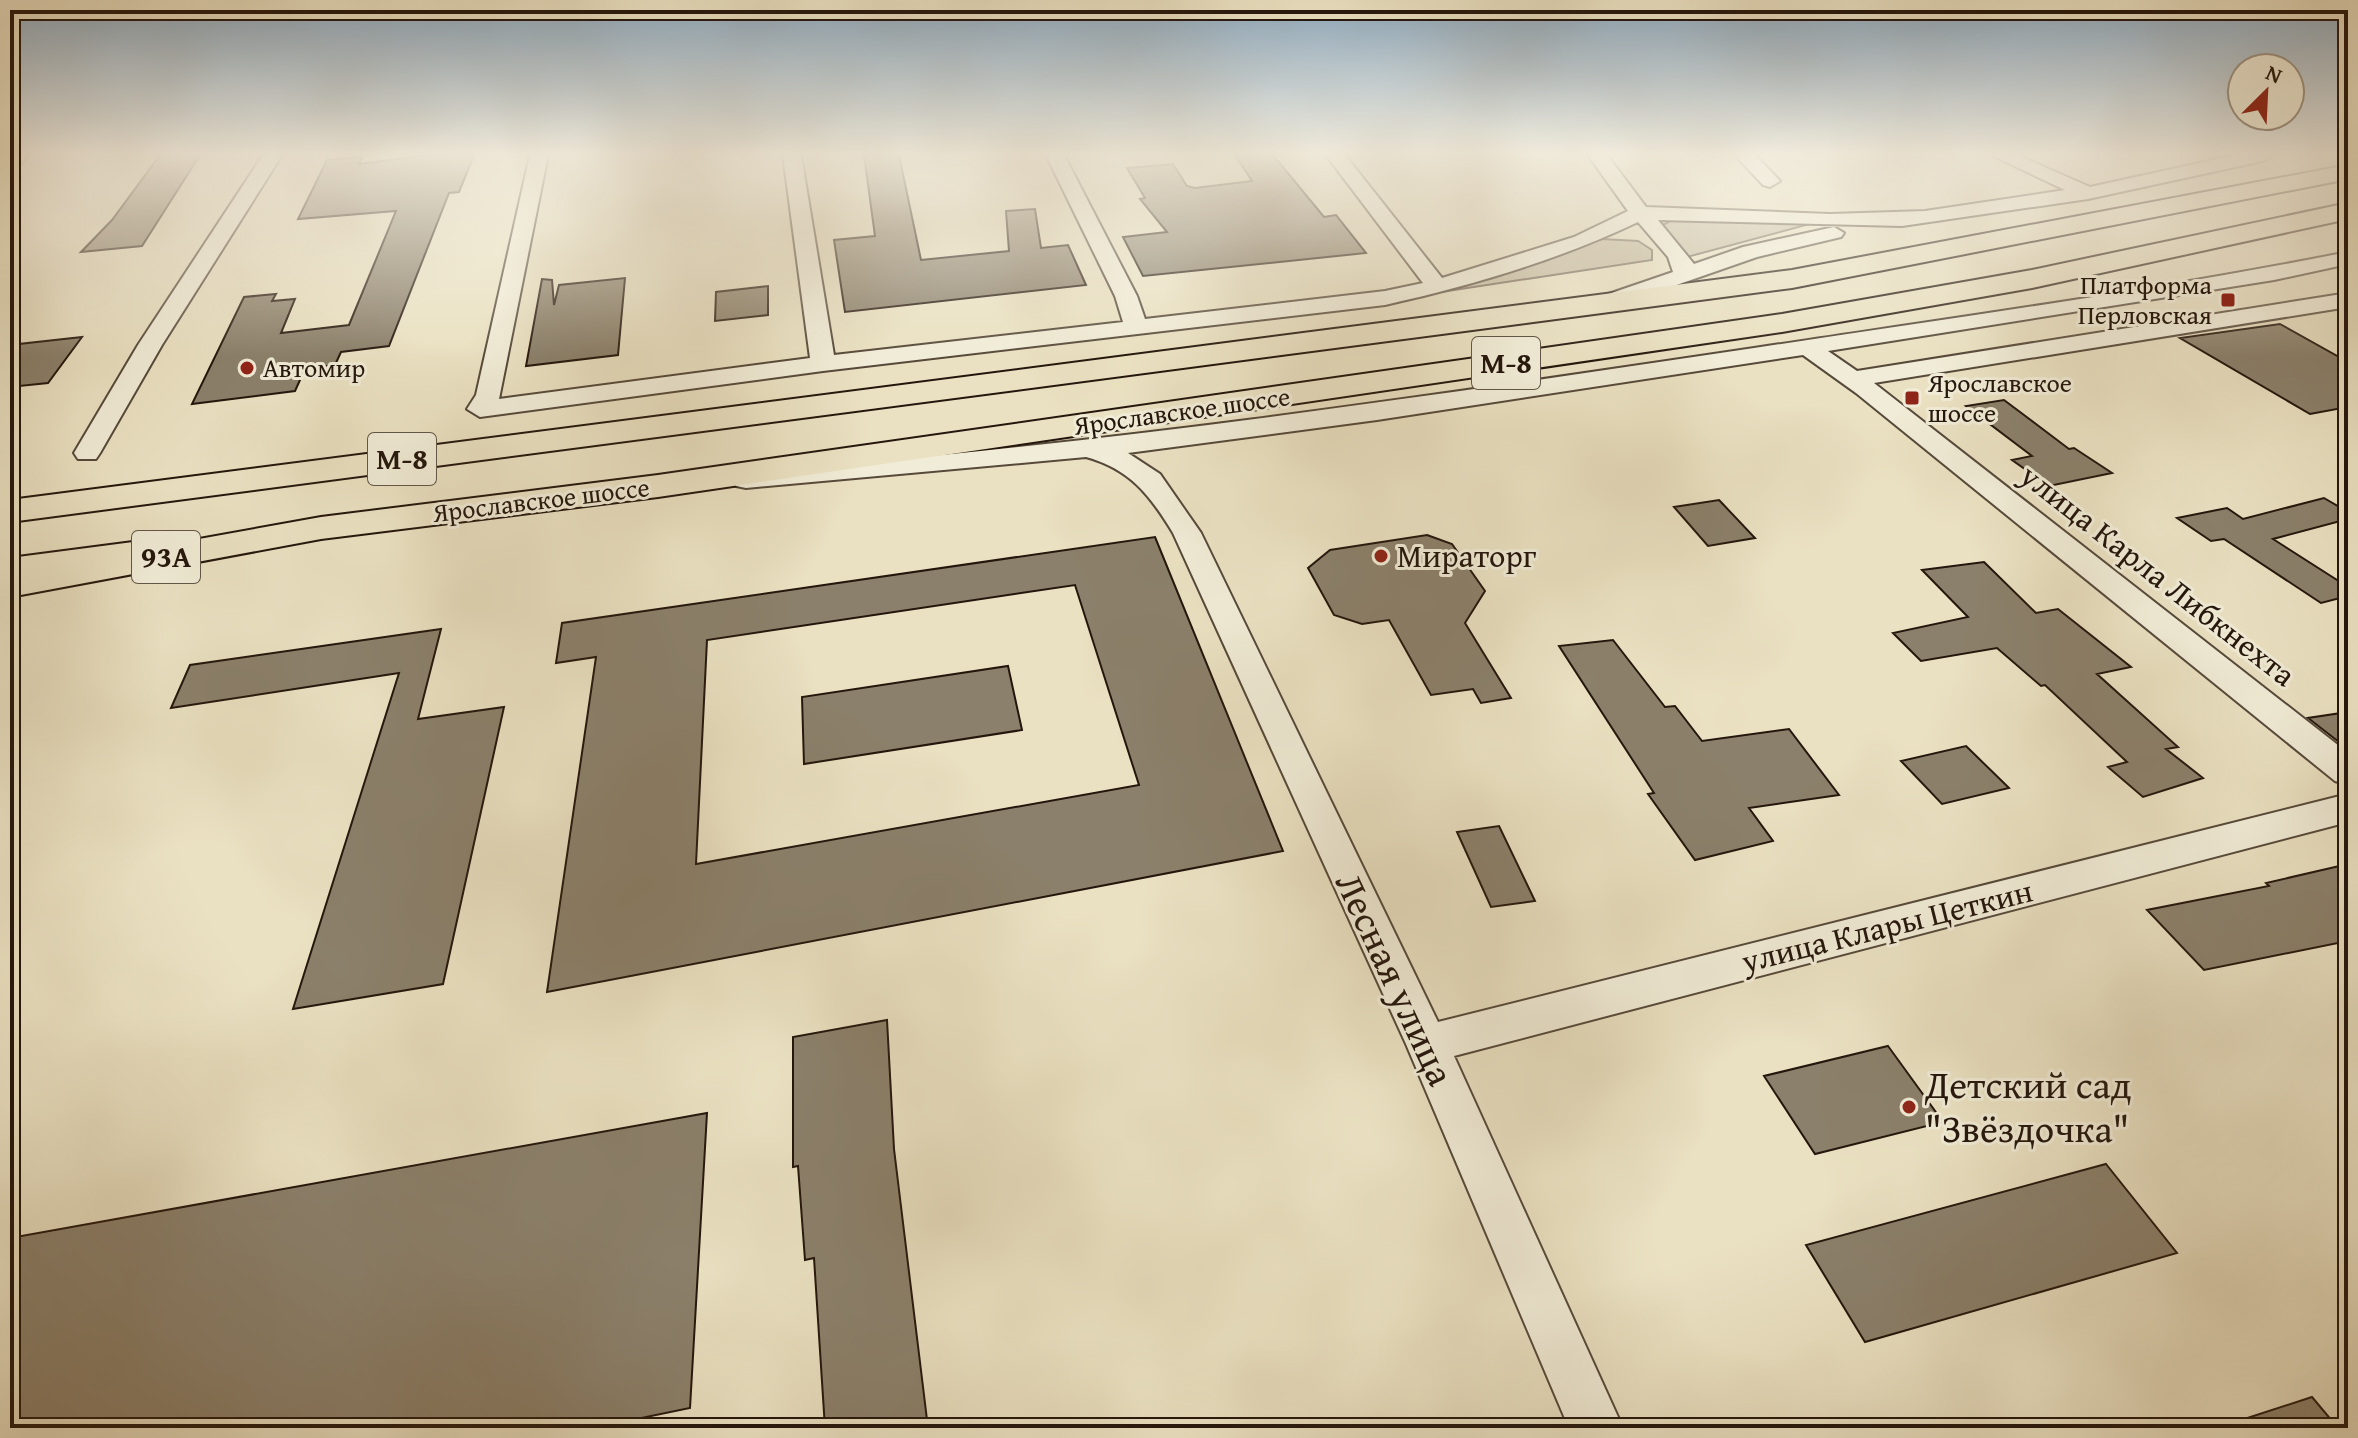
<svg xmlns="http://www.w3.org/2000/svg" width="2358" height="1438" font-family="'Gentium Book Plus',serif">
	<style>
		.green { fill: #c8bea3; stroke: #766a58; stroke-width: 2 }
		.building { fill: #8b806b; stroke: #24160c; stroke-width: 2; fill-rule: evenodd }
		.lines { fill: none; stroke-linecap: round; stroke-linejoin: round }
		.minor-casing { stroke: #56493a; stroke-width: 4 }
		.major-casing { stroke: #24160c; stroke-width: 4 }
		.highway-casing { stroke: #24160c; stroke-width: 4 }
		.minor { fill: #f1ecd7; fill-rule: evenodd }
		.major { fill: #eae1c2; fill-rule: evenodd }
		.highway { fill: #eae1c2; fill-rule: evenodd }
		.poi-dot { fill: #8f2418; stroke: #f1ecd7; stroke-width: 3 }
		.labels { text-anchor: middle; stroke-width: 6; stroke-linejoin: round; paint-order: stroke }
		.far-poi-label { font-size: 26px; fill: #24160c; stroke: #f1ecd7; text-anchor: start }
		.far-street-label { font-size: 26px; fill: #24160c; stroke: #f1ecd7 }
		.shield { fill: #f1ecd7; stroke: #625649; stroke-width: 2 }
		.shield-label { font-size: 30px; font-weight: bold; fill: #24160c }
		.poi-label { font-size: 32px; fill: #24160c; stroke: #f1ecd7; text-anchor: start }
		.street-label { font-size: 32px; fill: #24160c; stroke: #f1ecd7 }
		.near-street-label { font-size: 38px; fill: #24160c; stroke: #f1ecd7 }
		.near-poi-label { font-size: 38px; fill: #24160c; stroke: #f1ecd7; text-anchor: start }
	</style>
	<rect width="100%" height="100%" fill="#eae1c2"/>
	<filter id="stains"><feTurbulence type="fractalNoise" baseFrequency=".0025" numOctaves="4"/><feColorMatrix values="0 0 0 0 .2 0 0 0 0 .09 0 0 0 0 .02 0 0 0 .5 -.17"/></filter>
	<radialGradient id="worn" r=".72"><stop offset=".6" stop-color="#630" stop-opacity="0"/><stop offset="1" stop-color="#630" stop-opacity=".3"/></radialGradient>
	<!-- green -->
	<path class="green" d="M1672 220 1817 222 1687 257 1659 227Z
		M1602 239 1638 241 1652 250V260L1441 292Z"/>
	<!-- building -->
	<path class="building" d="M160 155H200L142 246 81 252 112 220Z
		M429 155H474L459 192 449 193 389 346 341 352 335 365 305 369 295 391 192 404 244 297 276 294 272 301 295 299 281 333 349 325 396 211 298 219 327 160 362 157 359 164Z
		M864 155H899L921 260 1009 251 1006 211 1035 209 1041 248 1068 245 1086 285 845 312 834 240 875 236Z
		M1235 155H1273L1324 217 1336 215 1366 253 1143 276 1123 237 1167 232 1140 199 1145 198 1127 168 1173 164 1187 186 1195 188 1252 181Z
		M625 278 618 355 526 366 542 279 552 280 554 305 559 285Z
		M768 286V315L715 321 716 292Z
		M2280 324 2348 362V407L2310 414 2180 338Z
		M82 337 48 383 10 387V345Z
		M2004 400 2069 449 2074 448 2112 473 2049 486 2012 460 2032 456 1966 406Z
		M2324 498 2348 512V519L2273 539 2348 587V596L2321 603 2224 539 2211 541 2177 518 2227 508 2243 519Z
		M1719 500 1755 538 1708 546 1674 507Z
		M1427 535 1452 544 1485 591 1465 623 1511 698 1481 703 1473 689 1431 695 1389 620 1362 624 1334 615 1308 568 1330 550Z
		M1155 537 1283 851 547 992 596 657 556 663 562 623ZM1075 585 1139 785 696 864 707 640Z
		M1984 562 2036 613 2058 609 2131 667 2097 674 2178 747 2166 749 2203 778 2143 797 2108 767 2127 762 2045 685 2041 686 1997 648 1921 661 1893 633 1968 617 1922 570Z
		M441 629 418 719 504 707 443 984 293 1009 399 673 171 708 190 665Z
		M1613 640 1665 707 1675 706 1702 741 1789 729 1839 795 1749 808 1773 841 1695 860 1648 794 1654 793 1559 646Z
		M1008 666 1022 730 804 764 802 697Z
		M2348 712V749L2308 718Z
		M1966 746 2009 788 1942 804 1901 761Z
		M1499 826 1535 901 1491 907 1457 832Z
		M2348 864V941L2204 970 2147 910 2269 886 2266 883Z
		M887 1020 894 1149 928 1428H825L814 1258 805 1260 798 1166 793 1167V1037Z
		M1888 1046 1943 1122 1815 1154 1764 1076Z
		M707 1113 690 1408 593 1428H10V1238Z
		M2106 1164 2177 1253 1865 1342 1806 1245Z
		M2312 1397 2338 1428H2235V1422Z"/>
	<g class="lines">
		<defs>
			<path id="minor" d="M10 155H28L17 168 10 170Z
				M263 155H282L162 345 100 453 96 459H78L74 453 138 345Z
				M530 155H548L499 399 810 358 783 155H801L834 355 1123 322 1115 296 1046 155H1064L1137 296 1145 319 1385 291 1423 283 1326 155H1345L1442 278 1574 237 1628 211 1588 155H1607L1646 207 1830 214 1925 211 2065 190 1991 155H2017L2090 187 2236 155H2272L2263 161 2088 199 1902 226 1658 220 1694 264 1743 247 1834 227 1844 233 1841 237 1757 257 1602 311 1591 304 1594 299 1673 272 1668 257 1638 222C1558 260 1471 286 1385 305L823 371 480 417 467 409 476 395Z
				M1735 155H1755L1780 181 1770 187 1763 185Z
				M2348 252V264L2274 280 1828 351 1857 371 2348 293V307L1874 383 2348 753V785L2335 781 1856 393 1803 355 1377 420 1128 453 1160 474 1201 533 1438 1022 2348 794V822L1454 1056 1623 1428H1569L1406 1044 1173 533C1150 495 1130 469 1086 457L746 488 736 486 732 480 736 474 746 472C1084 447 1419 398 1754 348 1953 318 2151 291 2348 252Z"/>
			<path id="major" d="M156 539 169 542 174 550 169 558 10 580V558Z"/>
			<path id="highway" d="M2348 165V179L1792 288 10 522V500L1792 270Z
				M2348 203V219L2032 288 1782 332 658 497 321 539 10 597V573L321 517 658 475 1782 314 2032 270Z"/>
		</defs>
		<!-- minor casing -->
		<use href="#minor" class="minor-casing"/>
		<!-- major casing -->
		<use href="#major" class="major-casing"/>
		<!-- highway casing -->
		<use href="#highway" class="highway-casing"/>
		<!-- minor -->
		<use href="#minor" class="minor"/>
		<!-- major -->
		<use href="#major" class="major"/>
		<!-- highway -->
		<use href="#highway" class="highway"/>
	</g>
	<!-- sky -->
	<linearGradient id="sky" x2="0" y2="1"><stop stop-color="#8eaac0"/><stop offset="0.43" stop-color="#f6f2e4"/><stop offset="1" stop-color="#f6f2e4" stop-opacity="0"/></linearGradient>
	<rect width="2358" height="357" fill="url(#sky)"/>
	<!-- markers -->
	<g class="poi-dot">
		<rect x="2220" y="292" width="16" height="16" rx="4"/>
		<circle cx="247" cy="368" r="8"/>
		<rect x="1904" y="390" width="16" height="16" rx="4"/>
		<circle cx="1381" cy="556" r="8"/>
		<circle cx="1909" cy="1107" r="8"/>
	</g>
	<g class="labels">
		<!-- far-poi labels -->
		<g class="far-poi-label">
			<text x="2212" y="294" text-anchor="end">Платформа<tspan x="2212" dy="30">Перловская</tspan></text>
			<text x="263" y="377">Автомир</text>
			<text x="1928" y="392">Ярославское<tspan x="1928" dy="30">шоссе</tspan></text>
		</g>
		<!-- far-street labels -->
		<g class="far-street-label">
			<text transform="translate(1182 411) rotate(-8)" y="9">Ярославское шоссе</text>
			<text transform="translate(541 500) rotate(-7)" y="9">Ярославское шоссе</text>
		</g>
		<!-- shield labels -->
		<g class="shield">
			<rect x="1472" y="337" width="68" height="52" rx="6"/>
			<rect x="368" y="433" width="68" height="52" rx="6"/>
			<rect x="132" y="531" width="68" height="52" rx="6"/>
		</g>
		<g class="shield-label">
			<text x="1506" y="373">М-8</text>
			<text x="402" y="469">М-8</text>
			<text x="166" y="567">93A</text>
		</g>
		<!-- poi labels -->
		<g class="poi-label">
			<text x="1397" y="567">Мираторг</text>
		</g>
		<!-- street labels -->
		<g class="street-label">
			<text transform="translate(2158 575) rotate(38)" y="11">улица Карла Либкнехта</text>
			<text transform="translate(1887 926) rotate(-14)" y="11">улица Клары Цеткин</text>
		</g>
		<!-- near-street labels -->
		<g class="near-street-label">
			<text transform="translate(1395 979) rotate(65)" y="13">Лесная улица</text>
		</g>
		<!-- near-poi labels -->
		<g class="near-poi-label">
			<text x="1925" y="1098">Детский сад<tspan x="1925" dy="44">"Звёздочка"</tspan></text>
		</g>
	</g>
	<!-- margin -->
	<rect width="2358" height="1438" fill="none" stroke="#eae1c2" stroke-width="40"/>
	<rect x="12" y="12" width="2334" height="1414" fill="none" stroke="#24160c" stroke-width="4"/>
	<rect x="20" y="20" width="2318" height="1398" fill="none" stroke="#24160c" stroke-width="2"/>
	<!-- north arrow -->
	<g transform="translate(2266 92) rotate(24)"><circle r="38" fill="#f1ecd7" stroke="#9f9686" stroke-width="2"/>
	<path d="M0-6L14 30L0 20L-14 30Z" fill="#8f2418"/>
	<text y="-12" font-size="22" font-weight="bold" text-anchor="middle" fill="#24160c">N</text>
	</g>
	<rect width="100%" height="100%" filter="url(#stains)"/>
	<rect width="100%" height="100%" fill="url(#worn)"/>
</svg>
